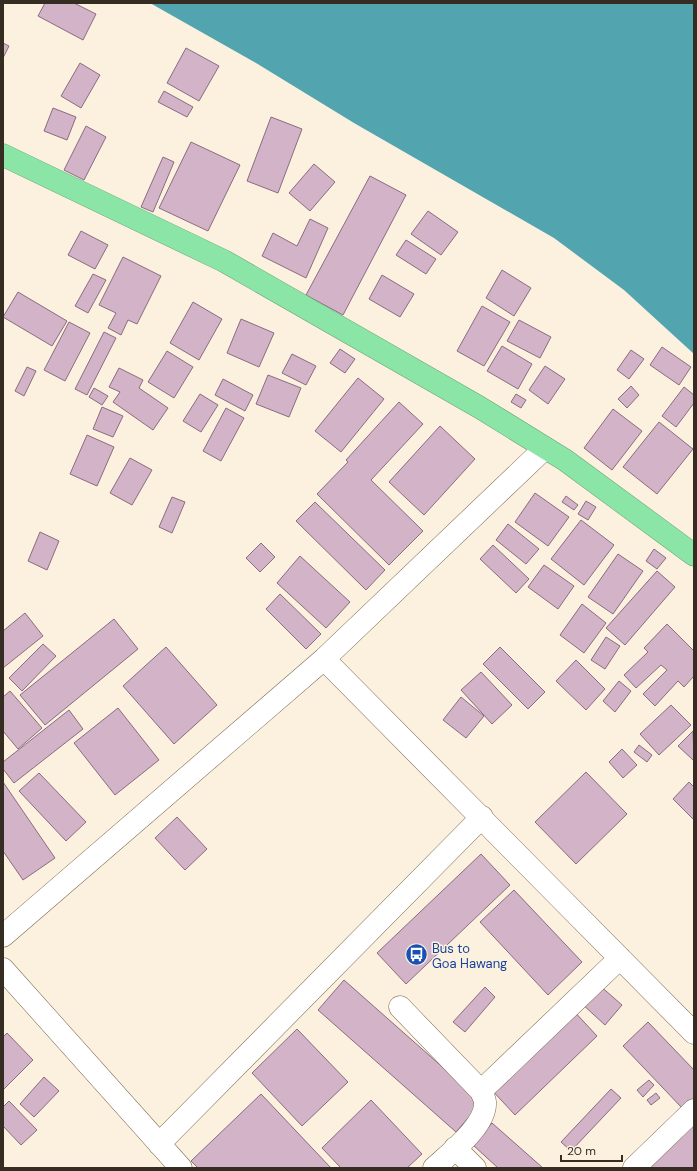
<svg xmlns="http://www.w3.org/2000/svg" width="697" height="1171" font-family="'DM Sans',sans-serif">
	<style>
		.water { fill: #52a4af }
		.building { fill: #d2b3c8; stroke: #896d80 }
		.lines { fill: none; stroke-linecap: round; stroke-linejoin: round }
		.minor-casing { stroke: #7a684e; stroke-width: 23 }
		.highway-casing { stroke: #6da578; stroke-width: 23 }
		.minor { stroke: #fff; stroke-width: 22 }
		.highway { stroke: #8be5a6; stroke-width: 22 }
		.labels { text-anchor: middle; stroke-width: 3; stroke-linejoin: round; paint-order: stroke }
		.transit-label { font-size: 13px; fill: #164399; stroke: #fcf0df; text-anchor: start }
	</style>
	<rect width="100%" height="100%" fill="#fcf0df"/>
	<!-- water -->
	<path class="water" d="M150 3H694V354L624 290 554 238 354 123 256 63Z"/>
	<!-- building -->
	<path class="building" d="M45 3H74L96 14 83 40 38 16Z
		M3 43 9 46 3 58Z
		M186 48 219 66 199 101 167 83Z
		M80 63 100 75 81 108 61 96Z
		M164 91 193 107 187 117 158 102Z
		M53 108 76 117 67 140 44 131Z
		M271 117 302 129 278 193 247 181Z
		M86 126 106 137 84 180 64 170Z
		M191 142 240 165 208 231 159 208Z
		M163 157 174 162 153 212 141 207Z
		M314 164 335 182 310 211 289 193Z
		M370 176 406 195 343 315 306 295Z
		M428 211 458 232 441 255 411 234Z
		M310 219 328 228 306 278 262 256 273 233 297 246Z
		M81 231 108 245 95 269 68 255Z
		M406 240 436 259 426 274 396 255Z
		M123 257 161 276 137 324 128 320 121 335 108 328 116 313 99 305Z
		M502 270 531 288 514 316 486 298Z
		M93 274 106 280 88 313 75 306Z
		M382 275 414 294 400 317 369 299Z
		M18 292 67 321 52 346 3 317Z
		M193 302 222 319 199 360 170 343Z
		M482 306 510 322 484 366 457 351Z
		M241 319 274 333 259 367 227 353Z
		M519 320 551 337 540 358 507 341Z
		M69 322 90 333 65 381 44 370Z
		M104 332 116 338 87 395 75 389Z
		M502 346 532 364 518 389 487 371Z
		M662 347 691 367 679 385 650 365Z
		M340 349 355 359 345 373 330 363Z
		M631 350 644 359 629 379 617 370Z
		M167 351 193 367 174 398 148 382Z
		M292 354 316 366 306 385 282 373Z
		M545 366 565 379 548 404 529 390Z
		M27 367 36 371 24 396 15 391Z
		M119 368 143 380 139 388 168 408 153 430 113 402 120 392 109 387Z
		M268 375 301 388 289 417 256 404Z
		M358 378 384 399 341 452 315 431Z
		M223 379 253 395 245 411 215 395Z
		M631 386 639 395 627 408 618 399Z
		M684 387 694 395V403L676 427 662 416Z
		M94 388 108 396 102 405 89 397Z
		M200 394 218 405 201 432 183 421Z
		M516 394 526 400 521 408 511 402Z
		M399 402 423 424 371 480 423 531 389 565 317 494 348 462 346 460Z
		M102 407 123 416 113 437 93 429Z
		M226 408 244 418 221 461 203 451Z
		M613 409 642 431 612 470 584 448Z
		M659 422 693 449 657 494 623 467Z
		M440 426 475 459 424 515 389 482Z
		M87 435 114 447 97 486 70 474Z
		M130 458 152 470 132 505 110 493Z
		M535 493 569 517 548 546 515 522Z
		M566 496 578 505 574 510 562 502Z
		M172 497 185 502 172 533 159 527Z
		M586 501 596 507 588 520 578 514Z
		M315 502 385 570 366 590 296 521Z
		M581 520 614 545 584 585 551 559Z
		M508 524 539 549 526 564 496 540Z
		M40 532 59 541 47 570 28 561Z
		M261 543 275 557 260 572 246 558Z
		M493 545 529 579 516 593 480 559Z
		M654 549 666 558 657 569 646 561Z
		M618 554 643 571 613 614 588 597Z
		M300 556 350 602 326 628 277 583Z
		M544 565 574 586 558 609 528 587Z
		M657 571 675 587 625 645 606 628Z
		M280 594 321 634 306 649 266 609Z
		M582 604 606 623 584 653 560 635Z
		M25 613 43 636 3 668V631Z
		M114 619 138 649 45 725 20 695Z
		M667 624 694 651V676L684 687 678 681 655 706 643 694 667 670 661 665 636 688 624 675 648 652 644 648Z
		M606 637 620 646 605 669 591 660Z
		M43 644 56 656 22 691 9 678Z
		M166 647 217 705 174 744 123 686Z
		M500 647 545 692 528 709 483 664Z
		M576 660 605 689 586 710 556 681Z
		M481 672 512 705 492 724 461 690Z
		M619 681 631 691 615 712 603 701Z
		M10 691 42 728 18 749 3 731V697Z
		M461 697 484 716 466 738 443 720Z
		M671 705 691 725 659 755 640 734Z
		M118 708 159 760 115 795 74 743Z
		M69 710 83 729 14 783 3 769V762Z
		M693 731 694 758 693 760 678 746Z
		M639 745 652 755 647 762 634 752Z
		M622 749 637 765 623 778 609 762Z
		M586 772 627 814 576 864 535 822Z
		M39 773 86 822 66 841 19 791Z
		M3 782 55 858 23 880 3 851Z
		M689 782 694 787V820L673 799Z
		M177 817 207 849 185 870 155 838Z
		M481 854 510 885 406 984 377 953Z
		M514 890 582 962 548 995 480 922Z
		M344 980 482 1102 456 1132 318 1010Z
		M598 984 622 1005 605 1025 581 1003Z
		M485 987 495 997 465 1032 453 1022Z
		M571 1008 597 1036 515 1115 489 1087Z
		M648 1022 694 1070V1099L683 1109 623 1046Z
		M297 1029 348 1082 302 1126 252 1073Z
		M7 1033 33 1060 3 1090V1037Z
		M44 1077 59 1091 34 1117 20 1104Z
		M649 1080 654 1085 643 1097 637 1090Z
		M611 1089 621 1098 571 1151 561 1142Z
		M656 1093 660 1098 651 1105 647 1100Z
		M261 1094 331 1168H198L191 1161Z
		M371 1100 422 1154 407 1168H341L322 1148Z
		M9 1101 37 1130 21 1145 3 1126V1107Z
		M694 1116V1166L692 1168H639Z
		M492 1123 543 1168H498L473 1145Z"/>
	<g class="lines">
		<defs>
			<path id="minor" d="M324 659 694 1033
				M3 936 324 659 545 448
				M3 969 181 1168
				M400 1007 481 1091C482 1094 485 1099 485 1102 487 1125 449 1154 434 1168
				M481 1091 620 958
				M159 1144 482 817
				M455 1148 475 1168
				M634 1168 694 1110"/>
			<path id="highway" d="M3 155 224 261 479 407 565 460 694 555"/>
		</defs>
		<!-- minor casing -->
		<use href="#minor" class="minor-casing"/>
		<!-- highway casing -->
		<use href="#highway" class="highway-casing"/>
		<!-- minor -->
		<use href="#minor" class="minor"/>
		<!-- highway -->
		<use href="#highway" class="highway"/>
	</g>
	<!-- icons -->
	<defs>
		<symbol id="bus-disc" viewBox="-11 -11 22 22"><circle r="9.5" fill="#1a4fb4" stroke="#fcf0df"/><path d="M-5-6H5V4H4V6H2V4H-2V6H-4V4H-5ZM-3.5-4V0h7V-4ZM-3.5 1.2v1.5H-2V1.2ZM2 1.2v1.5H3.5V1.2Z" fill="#fff"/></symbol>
	</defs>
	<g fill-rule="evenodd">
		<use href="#bus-disc" x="404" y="942" width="25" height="25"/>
	</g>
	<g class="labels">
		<!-- transit labels -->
		<g class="transit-label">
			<text x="432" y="953">Bus to<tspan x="432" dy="15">Goa Hawang</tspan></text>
		</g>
	</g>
	<!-- border -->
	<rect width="697" height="1171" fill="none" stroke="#352d22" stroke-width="8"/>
	<!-- scale -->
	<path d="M561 1155v6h61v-6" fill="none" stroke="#352d22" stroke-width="2"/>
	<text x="567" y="1155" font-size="12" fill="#352d22" stroke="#fcf0df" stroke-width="3" paint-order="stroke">20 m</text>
</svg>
